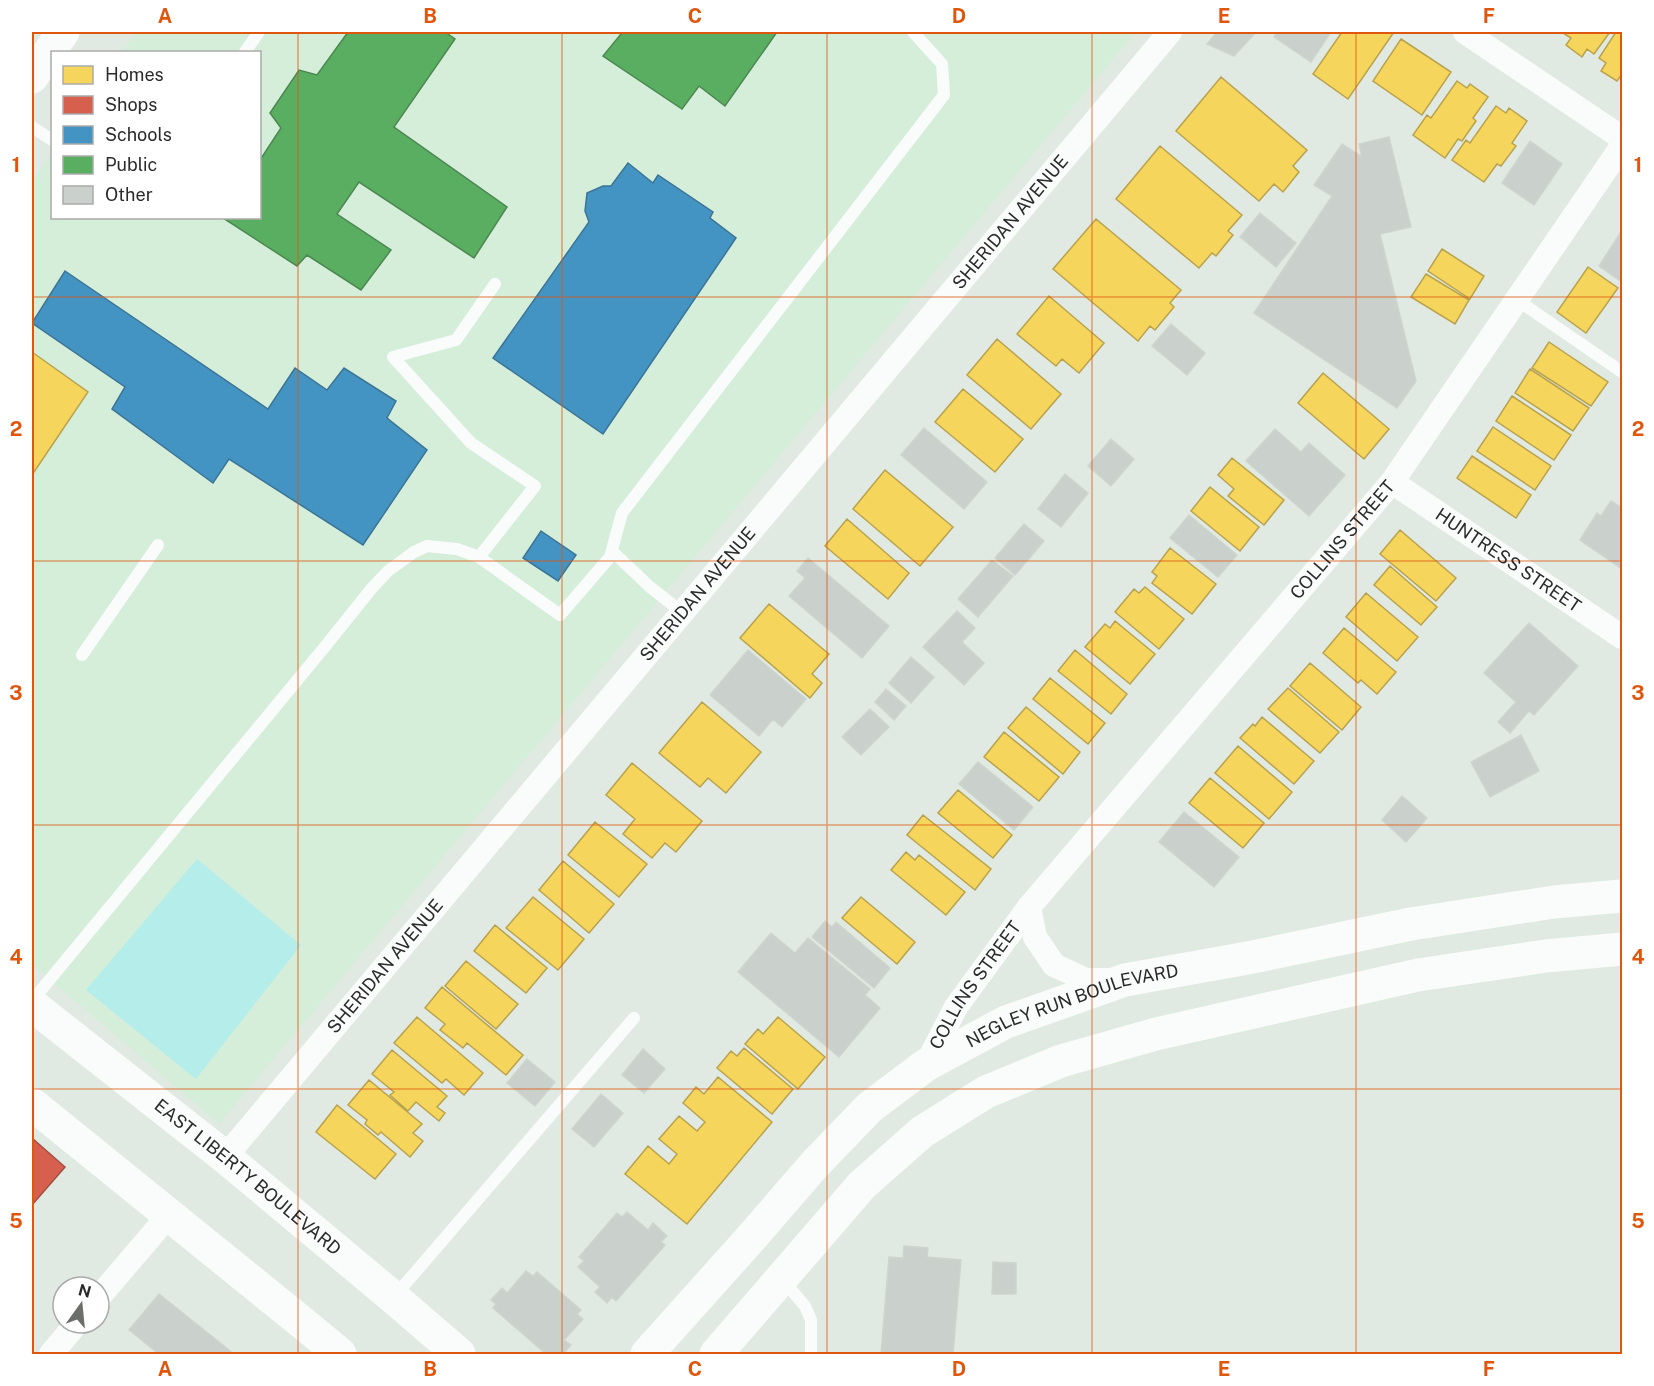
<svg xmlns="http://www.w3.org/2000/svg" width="1654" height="1386" font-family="'Public Sans',sans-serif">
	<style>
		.education { fill: #d5eeda }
		.pitch { fill: #b4ede9 }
		.homes { fill: #f6d55c; stroke: #b9a24d; stroke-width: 1.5 }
		.shops { fill: #d6604d; stroke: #a35043; stroke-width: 1.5 }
		.schools { fill: #4393c3; stroke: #3c7495; stroke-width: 1.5 }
		.public { fill: #5aae61; stroke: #4c8751; stroke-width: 1.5 }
		.building { fill: #cad0cb; stroke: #cdd5ce; stroke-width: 1.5 }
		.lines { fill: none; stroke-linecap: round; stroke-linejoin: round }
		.lane { stroke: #fafcfb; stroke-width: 12 }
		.street { stroke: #fafcfb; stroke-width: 24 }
		.secondary { stroke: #fafcfb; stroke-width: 33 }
		.grid { fill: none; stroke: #df570e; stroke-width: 1.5; stroke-opacity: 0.55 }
		.labels { text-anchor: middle; stroke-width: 6; stroke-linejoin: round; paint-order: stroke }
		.street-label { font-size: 18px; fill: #2b2b2b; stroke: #fff }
		.neatline { fill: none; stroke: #df570e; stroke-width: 2 }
		.grid-label { font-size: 20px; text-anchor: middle; font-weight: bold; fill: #df570e }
	</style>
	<rect width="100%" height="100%" fill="#e1eae2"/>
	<!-- education -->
	<path class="education" d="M136 32H1136L219 1124 32 964V182L52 152V218H260V52H122Z"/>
	<!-- pitch -->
	<path class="pitch" d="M197 859 301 945 196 1079 86 990Z"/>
	<!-- homes -->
	<path class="homes" d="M1342 32H1394L1348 99 1313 74Z
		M1564 32H1610L1594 54 1587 49 1582 57 1566 45 1571 38 1563 33Z
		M1616 32H1622V74L1617 81 1601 71 1606 63 1599 58Z
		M1401 39 1451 72 1422 115 1373 81Z
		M1221 77 1307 150 1293 166 1299 172 1283 192 1274 184 1259 201 1176 131Z
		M1457 81 1467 88 1470 84 1488 97 1473 118 1476 121 1462 141 1458 139 1445 158 1413 135 1427 115 1431 118Z
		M1496 106 1506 113 1509 108 1527 121 1512 143 1516 146 1501 166 1497 164 1484 182 1452 160 1466 140 1470 143Z
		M1160 146 1242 215 1228 231 1233 235 1216 256 1212 253 1199 268 1116 199Z
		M1096 219 1181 290 1170 303 1174 307 1155 330 1150 326 1138 341 1053 269Z
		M1442 249 1484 276 1470 299 1428 271Z
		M1588 267 1618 288 1586 333 1557 312Z
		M1426 274 1469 300 1455 324 1411 297Z
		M1049 296 1104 343 1079 373 1062 359 1056 366 1017 334Z
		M997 339 1061 394 1031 429 967 375Z
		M1549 342 1608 382 1591 406 1532 368Z
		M32 352 88 392 32 475Z
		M1530 369 1589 408 1573 431 1515 393Z
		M1323 373 1389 429 1364 459 1298 403Z
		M963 389 1023 439 995 472 935 422Z
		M1512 396 1571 435 1554 460 1496 421Z
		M1493 427 1551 466 1535 490 1477 451Z
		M1472 456 1531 495 1516 518 1457 478Z
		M1232 458 1284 500 1264 525 1228 496 1234 489 1218 475Z
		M885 470 953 527 920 566 853 509Z
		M1210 487 1259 527 1240 551 1191 511Z
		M847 519 909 573 888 599 825 546Z
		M1400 530 1456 578 1436 601 1380 554Z
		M1170 548 1216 584 1192 614 1152 583 1157 576 1152 572Z
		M1390 566 1437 607 1421 625 1374 585Z
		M1145 587 1184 619 1159 649 1115 612 1134 589 1139 593Z
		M1366 593 1418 637 1397 661 1346 617Z
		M769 604 829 654 812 674 822 683 810 698 740 638Z
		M1115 621 1155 654 1130 684 1085 647 1105 624 1110 628Z
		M1344 628 1396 672 1377 694 1361 680 1358 683 1323 653Z
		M1075 650 1127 694 1111 714 1058 671Z
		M1310 663 1361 707 1342 730 1290 686Z
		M1050 678 1105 723 1088 744 1033 699Z
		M1288 688 1339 732 1320 753 1268 709Z
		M702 702 761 752 726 793 708 778 700 787 659 753Z
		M1026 707 1080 752 1063 774 1008 728Z
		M1262 717 1314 761 1294 784 1240 738 1253 724 1255 726Z
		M1004 732 1059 777 1039 801 984 757Z
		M1238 746 1292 792 1269 819 1215 773Z
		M632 763 702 821 676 852 665 843 652 858 623 834 635 819 606 795Z
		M1210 778 1264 823 1243 848 1189 803Z
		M958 790 1012 835 993 858 938 813Z
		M923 815 991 869 975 890 907 835Z
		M595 822 647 864 619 897 568 855Z
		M906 852 915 860 919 855 965 892 946 915 891 870Z
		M563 861 614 904 589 933 539 890Z
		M533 897 584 939 558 970 506 928Z
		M861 897 915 942 897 964 842 918Z
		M495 925 547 968 526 993 474 951Z
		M466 961 518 1004 496 1029 445 986Z
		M442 987 523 1055 506 1075 467 1043 463 1048 440 1030 445 1024 425 1008Z
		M417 1017 483 1073 464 1095 446 1079 442 1083 394 1043Z
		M778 1017 825 1057 798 1089 745 1044 758 1029 763 1034Z
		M744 1048 793 1089 772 1114 717 1068 731 1051 737 1056Z
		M392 1050 447 1096 437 1107 445 1113 439 1121 416 1102 408 1111 390 1095 394 1092 372 1074Z
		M718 1077 772 1122 687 1224 625 1174 648 1146 669 1164 677 1154 659 1139 679 1116 697 1131 705 1122 683 1103 696 1087 704 1094Z
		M369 1080 422 1124 413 1133 423 1141 410 1157 381 1132 378 1135 365 1124 367 1120 348 1105Z
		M337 1105 396 1154 375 1179 316 1132Z"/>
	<!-- shops -->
	<path class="shops" d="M32 1138 65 1167 32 1205Z"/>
	<!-- schools -->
	<path class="schools" d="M628 163 653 183 658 175 713 212 710 218 736 238 603 434 493 358 589 222 585 211 587 193 603 186H611Z
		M65 271 268 409 295 368 327 390 344 368 396 401 387 418 427 450 363 545 229 459 213 483 112 409 125 387 32 323Z
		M541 531 576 555 558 581 523 558Z"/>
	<!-- public -->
	<path class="public" d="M348 32H445L455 39 394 127 507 207 474 258 359 182 337 214 391 250 361 290 307 255 297 266 223 218H260V160L281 128 270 113 299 70 317 75Z
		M617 32H777L725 106 699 86 682 109 603 56 621 34Z"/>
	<!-- building -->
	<path class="building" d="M1217 32H1256L1234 56 1207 44Z
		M1277 32H1331L1311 62 1274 37Z
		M1389 137 1411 227 1380 234 1416 381 1397 408 1254 313 1332 196 1314 185 1342 144 1362 157 1359 144Z
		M1530 141 1562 164 1534 205 1502 183Z
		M1260 213 1296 243 1276 267 1240 237Z
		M1622 230V282L1599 266Z
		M1171 324 1205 353 1187 375 1152 346Z
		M924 428 987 482 964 509 901 455Z
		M1275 429 1301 452 1309 443 1345 475 1309 516 1246 461Z
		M1111 439 1134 459 1111 486 1088 466Z
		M1065 474 1088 493 1061 527 1038 509Z
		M1611 501 1622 508V569L1580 540 1597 513 1601 516Z
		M1189 515 1237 555 1218 577 1170 538Z
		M1024 524 1044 541 1015 575 995 558Z
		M808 558 889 626 862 658 789 596 805 578 797 571Z
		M992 560 1013 576 978 617 958 599Z
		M957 611 975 628 962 642 984 663 964 685 923 647Z
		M1529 623 1578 666 1534 715 1529 711 1510 733 1498 722 1516 702 1484 673Z
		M748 650 806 699 782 727 773 719 759 736 710 695Z
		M911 657 934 677 911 703 889 683Z
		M886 689 906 706 894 720 875 702Z
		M870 709 889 727 861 755 842 737Z
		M1521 735 1539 771 1490 797 1471 762Z
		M978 762 1033 807 1014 830 959 784Z
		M1402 796 1427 818 1406 842 1382 820Z
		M1184 812 1239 857 1214 887 1159 842Z
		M825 921 832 927 836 922 890 968 874 988 812 937Z
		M771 933 795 953 808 938 870 989 865 995 880 1008 839 1057 738 972Z
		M643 1049 665 1069 644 1093 622 1075Z
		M527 1059 555 1082 535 1106 507 1083Z
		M601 1094 623 1113 594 1147 572 1129Z
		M627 1212 648 1230 653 1223 667 1236 661 1242 665 1245 616 1301 612 1297 607 1303 595 1292 600 1287 578 1267 584 1261 579 1257 617 1213 622 1217Z
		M904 1246 928 1248 927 1257 961 1260 953 1354H881L889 1257 903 1258Z
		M993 1262 1016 1263V1294H992Z
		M526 1271 533 1276 537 1272 581 1310 577 1314 583 1319 564 1340 571 1345 563 1354H546L493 1308 496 1304 491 1300 502 1288 507 1293Z
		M159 1294 234 1354H159L129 1330Z"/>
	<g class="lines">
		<!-- lane -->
		<path class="lane" d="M245 52 259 32
			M32 127 52 140
			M495 284 456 340 393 357 471 443 535 486 479 557 560 615 610 557 622 513 944 95 942 64 913 32
			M1517 300 1622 372
			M612 551 650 587 683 613
			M82 655 158 545
			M32 1001 323 649 372 588 388 571 414 552 427 546 457 549 479 557
			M782 1279 805 1306 811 1320V1354
			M394 1297 634 1018"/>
		<!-- street -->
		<g class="street">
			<path d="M1465 32 1622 138"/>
			<path id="s1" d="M1392 482 1622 637"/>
			<path d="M1029 907 1035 937 1054 965 1086 980H1112"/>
			<path id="s2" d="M926 1065 956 1007 1029 907 1392 482 1622 146"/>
			<path id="s3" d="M225 1157 1170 32"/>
			<path d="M99 1297 169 1215"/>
			<path d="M51 1354 77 1323"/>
		</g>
		<!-- secondary -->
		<g class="secondary">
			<path d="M32 77 63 32"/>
			<path id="s4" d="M32 1005 225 1157 394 1298 459 1354"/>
			<path d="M32 1104 310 1329 340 1354"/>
			<path id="s5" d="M647 1354 751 1238 815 1164 870 1107 926 1065 1006 1022 1125 980 1253 957 1411 924 1554 902 1622 896"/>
			<path d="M716 1354 862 1185 922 1132 986 1092 1061 1061 1156 1034 1418 975 1546 956 1622 949"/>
		</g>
	</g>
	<!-- grid -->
	<path class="grid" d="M298 32V1354M562 32V1354M827 32V1354M1092 32V1354M1356 32V1354M32 297H1622M32 561H1622M32 825H1622M32 1089H1622"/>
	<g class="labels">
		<!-- street labels -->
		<g class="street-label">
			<text dy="6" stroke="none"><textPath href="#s3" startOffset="1221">SHERIDAN AVENUE</textPath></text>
			<text dy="6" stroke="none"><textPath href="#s2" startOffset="672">COLLINS STREET</textPath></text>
			<text dy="6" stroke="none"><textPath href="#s1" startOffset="140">HUNTRESS STREET</textPath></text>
			<text dy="6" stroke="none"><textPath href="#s3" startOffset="735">SHERIDAN AVENUE</textPath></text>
			<text dy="6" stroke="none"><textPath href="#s3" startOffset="249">SHERIDAN AVENUE</textPath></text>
			<text dy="6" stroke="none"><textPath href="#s2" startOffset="94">COLLINS STREET</textPath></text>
			<text dy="6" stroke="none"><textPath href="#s5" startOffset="562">NEGLEY RUN BOULEVARD</textPath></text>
			<text dy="6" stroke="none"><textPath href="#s4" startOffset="276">EAST LIBERTY BOULEVARD</textPath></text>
		</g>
	</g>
	<!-- border -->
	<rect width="1654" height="1386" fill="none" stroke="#ffffff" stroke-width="66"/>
	<!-- legend -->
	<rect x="51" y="51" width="210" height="168" fill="#ffffff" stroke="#aaaaaa" stroke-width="1.5"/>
	<rect x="63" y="66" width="30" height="18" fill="#f6d55c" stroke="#aaaaaa" stroke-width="1.5"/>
	<text x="105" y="81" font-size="18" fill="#2b2b2b">Homes</text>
	<rect x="63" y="96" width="30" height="18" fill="#d6604d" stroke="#aaaaaa" stroke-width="1.5"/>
	<text x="105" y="111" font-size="18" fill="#2b2b2b">Shops</text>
	<rect x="63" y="126" width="30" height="18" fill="#4393c3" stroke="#aaaaaa" stroke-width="1.5"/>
	<text x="105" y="141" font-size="18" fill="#2b2b2b">Schools</text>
	<rect x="63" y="156" width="30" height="18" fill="#5aae61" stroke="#aaaaaa" stroke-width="1.5"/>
	<text x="105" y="171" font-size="18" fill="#2b2b2b">Public</text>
	<rect x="63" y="186" width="30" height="18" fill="#cad0cb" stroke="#aaaaaa" stroke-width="1.5"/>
	<text x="105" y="201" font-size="18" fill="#2b2b2b">Other</text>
	<!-- north arrow -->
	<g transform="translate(81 1305) rotate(15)"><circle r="28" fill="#ffffff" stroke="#aaaaaa" stroke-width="1.5"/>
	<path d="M0-4.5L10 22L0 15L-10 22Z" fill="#6b6e6b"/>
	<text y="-9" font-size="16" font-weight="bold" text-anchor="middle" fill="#2b2b2b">N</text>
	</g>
	<rect x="33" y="33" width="1588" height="1320" class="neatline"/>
	<g class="grid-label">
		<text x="165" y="23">A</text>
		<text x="430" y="23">B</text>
		<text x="695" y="23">C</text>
		<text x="959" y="23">D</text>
		<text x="1224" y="23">E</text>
		<text x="1489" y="23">F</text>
		<text x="16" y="172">1</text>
		<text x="1638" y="172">1</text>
		<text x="16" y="436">2</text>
		<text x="1638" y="436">2</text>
		<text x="16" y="700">3</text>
		<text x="1638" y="700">3</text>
		<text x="16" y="964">4</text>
		<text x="1638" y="964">4</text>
		<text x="16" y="1228">5</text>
		<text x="1638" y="1228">5</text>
		<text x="165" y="1376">A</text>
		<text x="430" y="1376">B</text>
		<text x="695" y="1376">C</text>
		<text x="959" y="1376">D</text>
		<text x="1224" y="1376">E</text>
		<text x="1489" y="1376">F</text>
	</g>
</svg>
